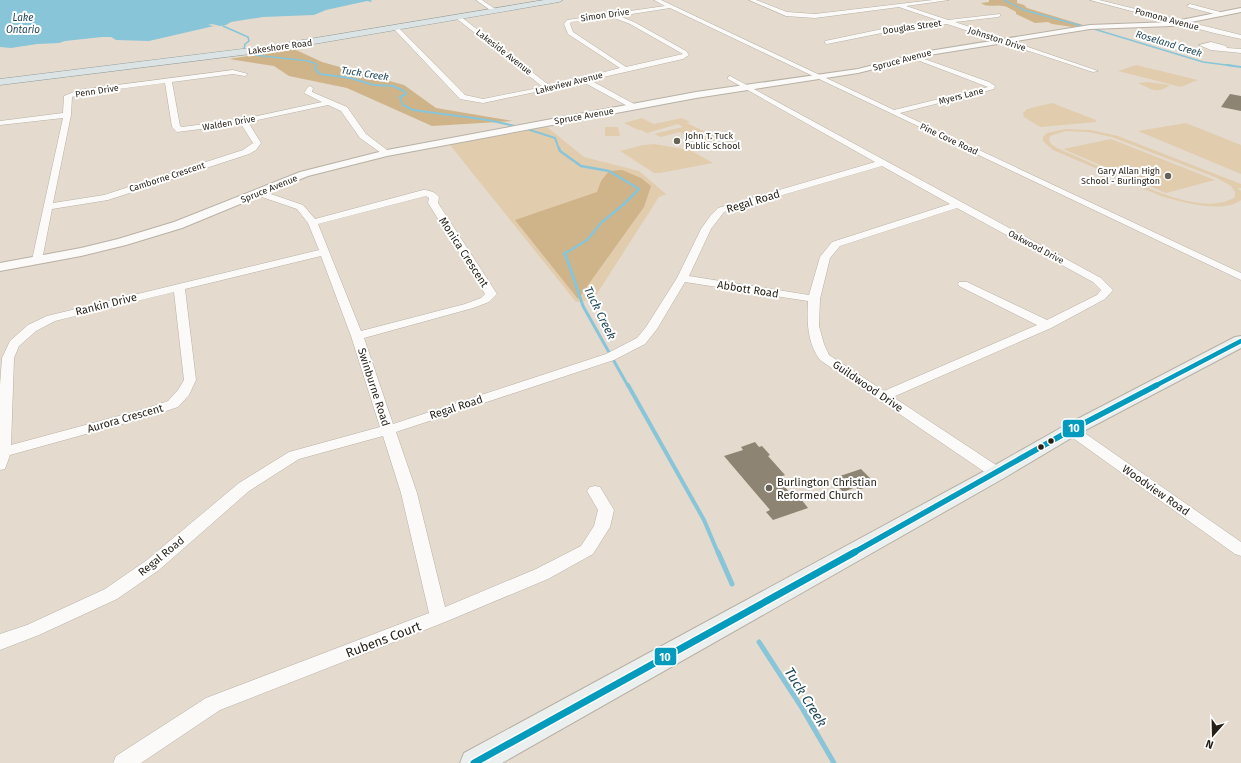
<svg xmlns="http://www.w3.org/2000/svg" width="1241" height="763" font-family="'Fira Sans',sans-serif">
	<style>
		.green { fill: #e1ccae; fill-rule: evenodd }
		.forest { fill: #cfb389 }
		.water { fill: #88c5d8 }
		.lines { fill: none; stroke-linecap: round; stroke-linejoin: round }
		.stream-far5 { stroke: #88c5d8; stroke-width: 1.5 }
		.stream-far4 { stroke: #88c5d8; stroke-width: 2 }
		.stream-far3 { stroke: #88c5d8; stroke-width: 2.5 }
		.stream-far2 { stroke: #88c5d8; stroke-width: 3 }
		.stream-far1 { stroke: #88c5d8; stroke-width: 4 }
		.stream { stroke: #88c5d8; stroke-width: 5 }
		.building { fill: #8d8473 }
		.minor-casing { stroke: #b7b0a5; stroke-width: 1 }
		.tertiary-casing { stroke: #b7b0a5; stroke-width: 2 }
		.secondary-casing { stroke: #b7b0a5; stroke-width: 2 }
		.primary-casing { stroke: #909c9a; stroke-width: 1 }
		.minor { fill: #fbfaf8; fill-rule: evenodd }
		.tertiary { fill: #fbfaf8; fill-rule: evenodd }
		.secondary { fill: #ebefee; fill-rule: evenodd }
		.primary { fill: #dce3e4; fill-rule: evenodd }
		.bus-1-far2-casing { stroke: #fff; stroke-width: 7 }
		.bus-1-far1-casing { stroke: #fff; stroke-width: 8 }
		.bus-1-casing { stroke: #fff; stroke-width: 10 }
		.bus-1-far2 { stroke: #049bbc; stroke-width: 4.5 }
		.bus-1-far1 { stroke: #049bbc; stroke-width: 5.5 }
		.bus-1 { stroke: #049bbc; stroke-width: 7 }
		.poi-dot { fill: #686156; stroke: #fff; stroke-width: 1.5 }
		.bus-dot { fill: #251f16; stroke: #fff; stroke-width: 1.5 }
		.labels { text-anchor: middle; stroke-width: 4; stroke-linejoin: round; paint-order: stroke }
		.far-street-label { font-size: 9px; fill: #251f16; stroke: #fff }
		.far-poi-label { font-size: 9px; fill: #251f16; stroke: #fff; text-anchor: start }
		.far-water-label { font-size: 10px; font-style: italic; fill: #234b5a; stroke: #fff }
		.street-label { font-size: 11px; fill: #251f16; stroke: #fff }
		.poi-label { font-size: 11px; fill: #251f16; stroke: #fff; text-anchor: start }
		.water-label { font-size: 12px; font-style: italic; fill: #234b5a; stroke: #fff }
		.near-street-label { font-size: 13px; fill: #251f16; stroke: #fff }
		.near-water-label { font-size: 14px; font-style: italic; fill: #234b5a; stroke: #fff }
		.line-badge { stroke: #fff; stroke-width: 1.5 }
		.badge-label { font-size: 11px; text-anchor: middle; font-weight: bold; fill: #fff }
	</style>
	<rect width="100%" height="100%" fill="#e4dbce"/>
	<!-- green -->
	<path class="green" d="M1136 65 1198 80 1181 87 1118 71Z
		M1148 82 1170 85C1156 95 1152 89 1138 83Z
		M1052 103 1096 120V122L1040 127 1024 117 1023 113 1027 109Z
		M642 118 654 124 682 118 690 122 687 123 712 135 716 134 722 137 700 143 680 132 661 137 654 134 683 127 678 124 647 133 641 130H638L624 123Z
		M1186 123 1241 145V174L1138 131Z
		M547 127 584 157 639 171 666 194 659 197 593 300 576 302 450 145Z
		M605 127H618L620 136H605Z
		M1065 129 1091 130 1118 136 1241 184V188H1238L1241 191V200C1223 214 1181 202 1161 196L1053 150 1043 141V137L1047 133ZM1065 131 1088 132 1112 137 1217 178 1231 186 1235 192V197C1205 217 1145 187 1116 174 1096 165 1077 157 1057 148L1051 144 1049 140 1050 136Z
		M1111 139 1215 180 1166 193 1063 149Z
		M654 144 690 150 713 163 660 173H654L620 151 643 145Z"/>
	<!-- forest -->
	<path class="forest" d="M989 0H1017V3L1024 5 1027 8 1083 25 1073 27 1052 24 1048 22 1035 23 1016 14V12C1012 10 1008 7 1004 6 996 4 987 8 981 3L989 2Z
		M294 49 322 62 404 85 436 108 513 121 432 126 347 88 289 76 274 66 229 59Z
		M622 170 641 178 651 186 644 207 578 299 515 220 597 192 601 181 609 171Z"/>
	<!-- water -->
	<path class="water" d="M0 0H373H371L372 2 367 1 326 10 314 15 263 17 231 22 226 25 220 26 212 24 208 25 214 26 149 41 116 40 111 37H102L65 41 59 43 37 44 11 48 0 47Z"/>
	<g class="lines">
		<!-- stream-far5 -->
		<path class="stream-far5" d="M1004 0 1024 10 1082 26
			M223 26 248 37 249 41 245 44 244 49
			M1094 29 1203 62 1234 66
			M246 54 308 61 316 64V66"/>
		<!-- stream-far4 -->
		<path class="stream-far4" d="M316 65 315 69 320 74 350 78 374 85 393 86 404 91 406 94 400 97 403 105 413 110 488 120 515 126
			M1227 65 1241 67
			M527 129 555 138 559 149"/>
		<!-- stream-far3 -->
		<path class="stream-far3" d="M559 148 560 151 581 166 609 171 639 189 623 205 602 222 587 240 564 254"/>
		<!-- stream-far2 -->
		<path class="stream-far2" d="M565 253 583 306 628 386"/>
		<!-- stream-far1 -->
		<path class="stream-far1" d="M628 385 704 520 718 553"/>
		<!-- stream -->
		<path class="stream" d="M718 552 732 584
			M759 642 802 708 834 763"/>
	</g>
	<!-- building -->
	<path class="building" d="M1230 94 1241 96V111L1221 107Z
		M755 442 759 447 762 446 770 455 768 456 785 475 777 478 797 501 801 499 808 508 773 520 766 512 770 510 724 456 743 450 741 447Z
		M861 469 876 484 858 490 856 487 843 492 831 479Z"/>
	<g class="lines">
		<defs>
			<path id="minor" d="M476 0H482L498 11 493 12Z
				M654 0H661L894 110 988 87 912 58V56H916L989 82 995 86 994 89 900 113 1241 273V280L670 8 619 16 634 22 686 51 689 55 683 59 590 80 636 105 637 107 633 109 583 82 483 103 460 99 393 28 398 27 465 95 483 99 543 87 456 18V16H460L550 86 620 68 568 34 564 24 567 20 665 6ZM612 17 630 24 683 54 626 67 573 32 570 24 571 22Z
				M749 0H756L787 12 815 14 933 0H949L906 6 948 20 1000 14V16L998 17 955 22 1098 71 1093 72 947 24 887 32 827 44 825 43V41L887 28 940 21 899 7 815 18 786 16Z
				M1090 0H1099L1241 35V39L1214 33Z
				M1190 4 1224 13 1225 14 1222 16 1188 7 1187 6Z
				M1211 42 1226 46 1227 48 1241 49V53L1211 50 1199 45Z
				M233 70 248 74 245 76 233 74 172 82 180 126 182 127 243 119 322 102 304 93 308 87 310 86 313 88 312 92 347 107 366 134 391 153 390 155H384L360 138 341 111 328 105 248 122 261 143 256 150 249 154 108 200 52 209 42 260 41 262H33L32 260 63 118 0 125V121L63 113 64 96 79 90ZM165 83 172 127 177 132 241 124 253 143 243 150 104 195 53 203 71 115 72 97 80 94Z
				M730 76 1101 278 1113 290 1105 299 1051 328 893 397 1002 469 1004 473 1002 477 997 478 992 477 820 360C807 342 807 322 808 301L685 282 657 329 645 344 614 360 396 432 417 493 445 607 536 569 581 546 594 526 598 510 587 491 590 487 595 486 600 487 614 510 610 527 593 554 548 579 445 622 220 710 141 763H113L116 756 206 698 429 613 401 493 383 436 299 459 249 491 159 570 117 599 39 635 0 650V634L27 625 105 589 147 560 239 483 289 452 380 427 351 336 321 256 185 289 196 380 189 395 178 407 151 416 10 455 5 469 0 470V385L2 358 10 341 28 325 47 316 319 250 308 223 297 209 256 195 254 193 256 191H262L303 205 315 219 423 190C429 190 435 192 439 197L438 203 497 294 489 302 473 308 364 338 393 424 606 354 637 338 646 327 677 278 701 229 711 215 718 208 875 162 728 79V77ZM882 166 950 204 832 242 820 257 809 295 689 276 711 229 724 212ZM426 196 429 198 428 203 485 294 481 298 465 304 361 331 318 224ZM957 208 1093 282 1101 290 1097 295 1047 320 967 282H959L958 284 959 286 1037 325 884 391 829 355 824 344 819 326 820 299 830 258 840 246ZM174 292 184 380 178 390 168 401 141 410 11 445 14 358 19 346 36 331 55 321Z
				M1071 425 1076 427 1241 542V556L1235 554 1066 433 1064 430 1066 427Z"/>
			<path id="tertiary" d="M1241 8V12L1171 26 1090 29 929 55 858 73 696 98 387 156 308 176 182 228 126 245 81 256 0 271V263L81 248 118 239 174 222 300 172 387 150 696 92 858 69 929 51 1090 25 1171 22Z"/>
			<path id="secondary" d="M1241 336V348L1078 434 1004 478 502 763H460L464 753 990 468 1064 426 1235 337Z"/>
			<path id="primary" d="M544 0H563L559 2 267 52 0 85V79L267 46Z"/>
		</defs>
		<!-- minor casing -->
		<use href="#minor" class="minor-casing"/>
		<!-- tertiary casing -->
		<use href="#tertiary" class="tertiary-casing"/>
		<!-- secondary casing -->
		<use href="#secondary" class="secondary-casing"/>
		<!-- primary casing -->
		<use href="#primary" class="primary-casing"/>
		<!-- minor -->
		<use href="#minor" class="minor"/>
		<!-- tertiary -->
		<use href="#tertiary" class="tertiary"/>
		<!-- secondary -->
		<use href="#secondary" class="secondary"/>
		<!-- primary -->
		<use href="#primary" class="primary"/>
		<defs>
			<path id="bus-1-far2" d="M1155 386 1241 341"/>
			<path id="bus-1-far1" d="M853 553 1071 430 1157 385"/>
			<path id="bus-1" d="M474 763 855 552"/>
		</defs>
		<!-- bus-1-far2 casing -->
		<use href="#bus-1-far2" class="bus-1-far2-casing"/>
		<!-- bus-1-far1 casing -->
		<use href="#bus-1-far1" class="bus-1-far1-casing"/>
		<!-- bus-1 casing -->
		<use href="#bus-1" class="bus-1-casing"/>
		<!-- bus-1-far2 -->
		<use href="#bus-1-far2" class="bus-1-far2"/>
		<!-- bus-1-far1 -->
		<use href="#bus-1-far1" class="bus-1-far1"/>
		<!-- bus-1 -->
		<use href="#bus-1" class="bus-1"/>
	</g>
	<!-- markers -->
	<g class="poi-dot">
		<circle cx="677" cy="141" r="4"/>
		<circle cx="1168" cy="176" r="4"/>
		<circle cx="769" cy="488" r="4"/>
	</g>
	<g class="bus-dot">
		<circle cx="1051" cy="441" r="3.5"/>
		<circle cx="1041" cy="447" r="3.5"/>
	</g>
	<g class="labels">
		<!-- far-street labels -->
		<g class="far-street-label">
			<text transform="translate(605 15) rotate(-8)" y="3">Simon Drive</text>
			<text transform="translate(1167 19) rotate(15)" y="3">Pomona Avenue</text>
			<text transform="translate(912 27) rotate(-8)" y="3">Douglas Street</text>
			<text transform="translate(997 39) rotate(18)" y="3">Johnston Drive</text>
			<text transform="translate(280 47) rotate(-8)" y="3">Lakeshore Road</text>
			<text transform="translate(504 52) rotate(38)" y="3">Lakeside Avenue</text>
			<text transform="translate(902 60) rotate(-15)" y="3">Spruce Avenue</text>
			<text transform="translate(569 83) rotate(-14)" y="3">Lakeview Avenue</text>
			<text transform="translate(97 91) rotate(-9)" y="3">Penn Drive</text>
			<text transform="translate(961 96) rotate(-14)" y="3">Myers Lane</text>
			<text transform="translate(584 116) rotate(-10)" y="3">Spruce Avenue</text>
			<text transform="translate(229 123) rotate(-10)" y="3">Walden Drive</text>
			<text transform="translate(949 139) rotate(25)" y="3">Pine Cove Road</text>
			<text transform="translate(167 177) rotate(-18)" y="3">Camborne Crescent</text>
			<text transform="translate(269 189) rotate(-22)" y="3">Spruce Avenue</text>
			<text transform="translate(1036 247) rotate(28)" y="3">Oakwood Drive</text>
		</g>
		<!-- far-poi labels -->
		<g class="far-poi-label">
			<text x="685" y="139">John T. Tuck<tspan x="685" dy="10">Public School</tspan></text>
			<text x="1160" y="174" text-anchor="end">Gary Allan High<tspan x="1160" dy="10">School - Burlington</tspan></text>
		</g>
		<!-- far-water labels -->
		<g class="far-water-label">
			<text x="23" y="21">Lake<tspan x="23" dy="12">Ontario</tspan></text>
			<text transform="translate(1169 43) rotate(17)" y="4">Roseland Creek</text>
			<text transform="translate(365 73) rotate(9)" y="4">Tuck Creek</text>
		</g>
		<!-- street labels -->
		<g class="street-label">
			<text transform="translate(753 201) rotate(-17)" y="4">Regal Road</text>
			<text transform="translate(464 252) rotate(57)" y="4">Monica Crescent</text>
			<text transform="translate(748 289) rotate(9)" y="4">Abbott Road</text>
			<text transform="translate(106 304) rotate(-14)" y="4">Rankin Drive</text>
			<text transform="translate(868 386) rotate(34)" y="4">Guildwood Drive</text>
			<text transform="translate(374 387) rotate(72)" y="4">Swinburne Road</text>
			<text transform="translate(456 407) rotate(-18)" y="4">Regal Road</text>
			<text transform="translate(125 418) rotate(-16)" y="4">Aurora Crescent</text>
			<text transform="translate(1156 490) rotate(35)" y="4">Woodview Road</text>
			<text transform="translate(161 556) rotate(-39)" y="4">Regal Road</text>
		</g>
		<!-- poi labels -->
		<g class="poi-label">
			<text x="777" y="486">Burlington Christian<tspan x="777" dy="13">Reformed Church</tspan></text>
		</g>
		<!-- water labels -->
		<g class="water-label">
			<text transform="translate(600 313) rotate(64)" y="4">Tuck Creek</text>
		</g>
		<!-- near-street labels -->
		<g class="near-street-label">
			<text transform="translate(383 639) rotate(-21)" y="5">Rubens Court</text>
		</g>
		<!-- near-water labels -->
		<g class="near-water-label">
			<text transform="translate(806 697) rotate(58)" y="5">Tuck Creek</text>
		</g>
	</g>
	<g class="line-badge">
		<rect x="1062" y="419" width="23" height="19" rx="4" fill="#049bbc"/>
		<rect x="654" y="647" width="23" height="19" rx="4" fill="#049bbc"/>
	</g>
	<g class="badge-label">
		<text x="1074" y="432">10</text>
		<text x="665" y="661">10</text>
	</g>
	<!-- north arrow -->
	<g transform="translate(1213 735) rotate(200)" stroke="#ffffff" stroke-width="3" paint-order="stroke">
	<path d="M0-3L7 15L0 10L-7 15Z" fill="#251f16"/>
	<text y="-6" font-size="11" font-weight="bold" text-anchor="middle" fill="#251f16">N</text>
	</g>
</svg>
